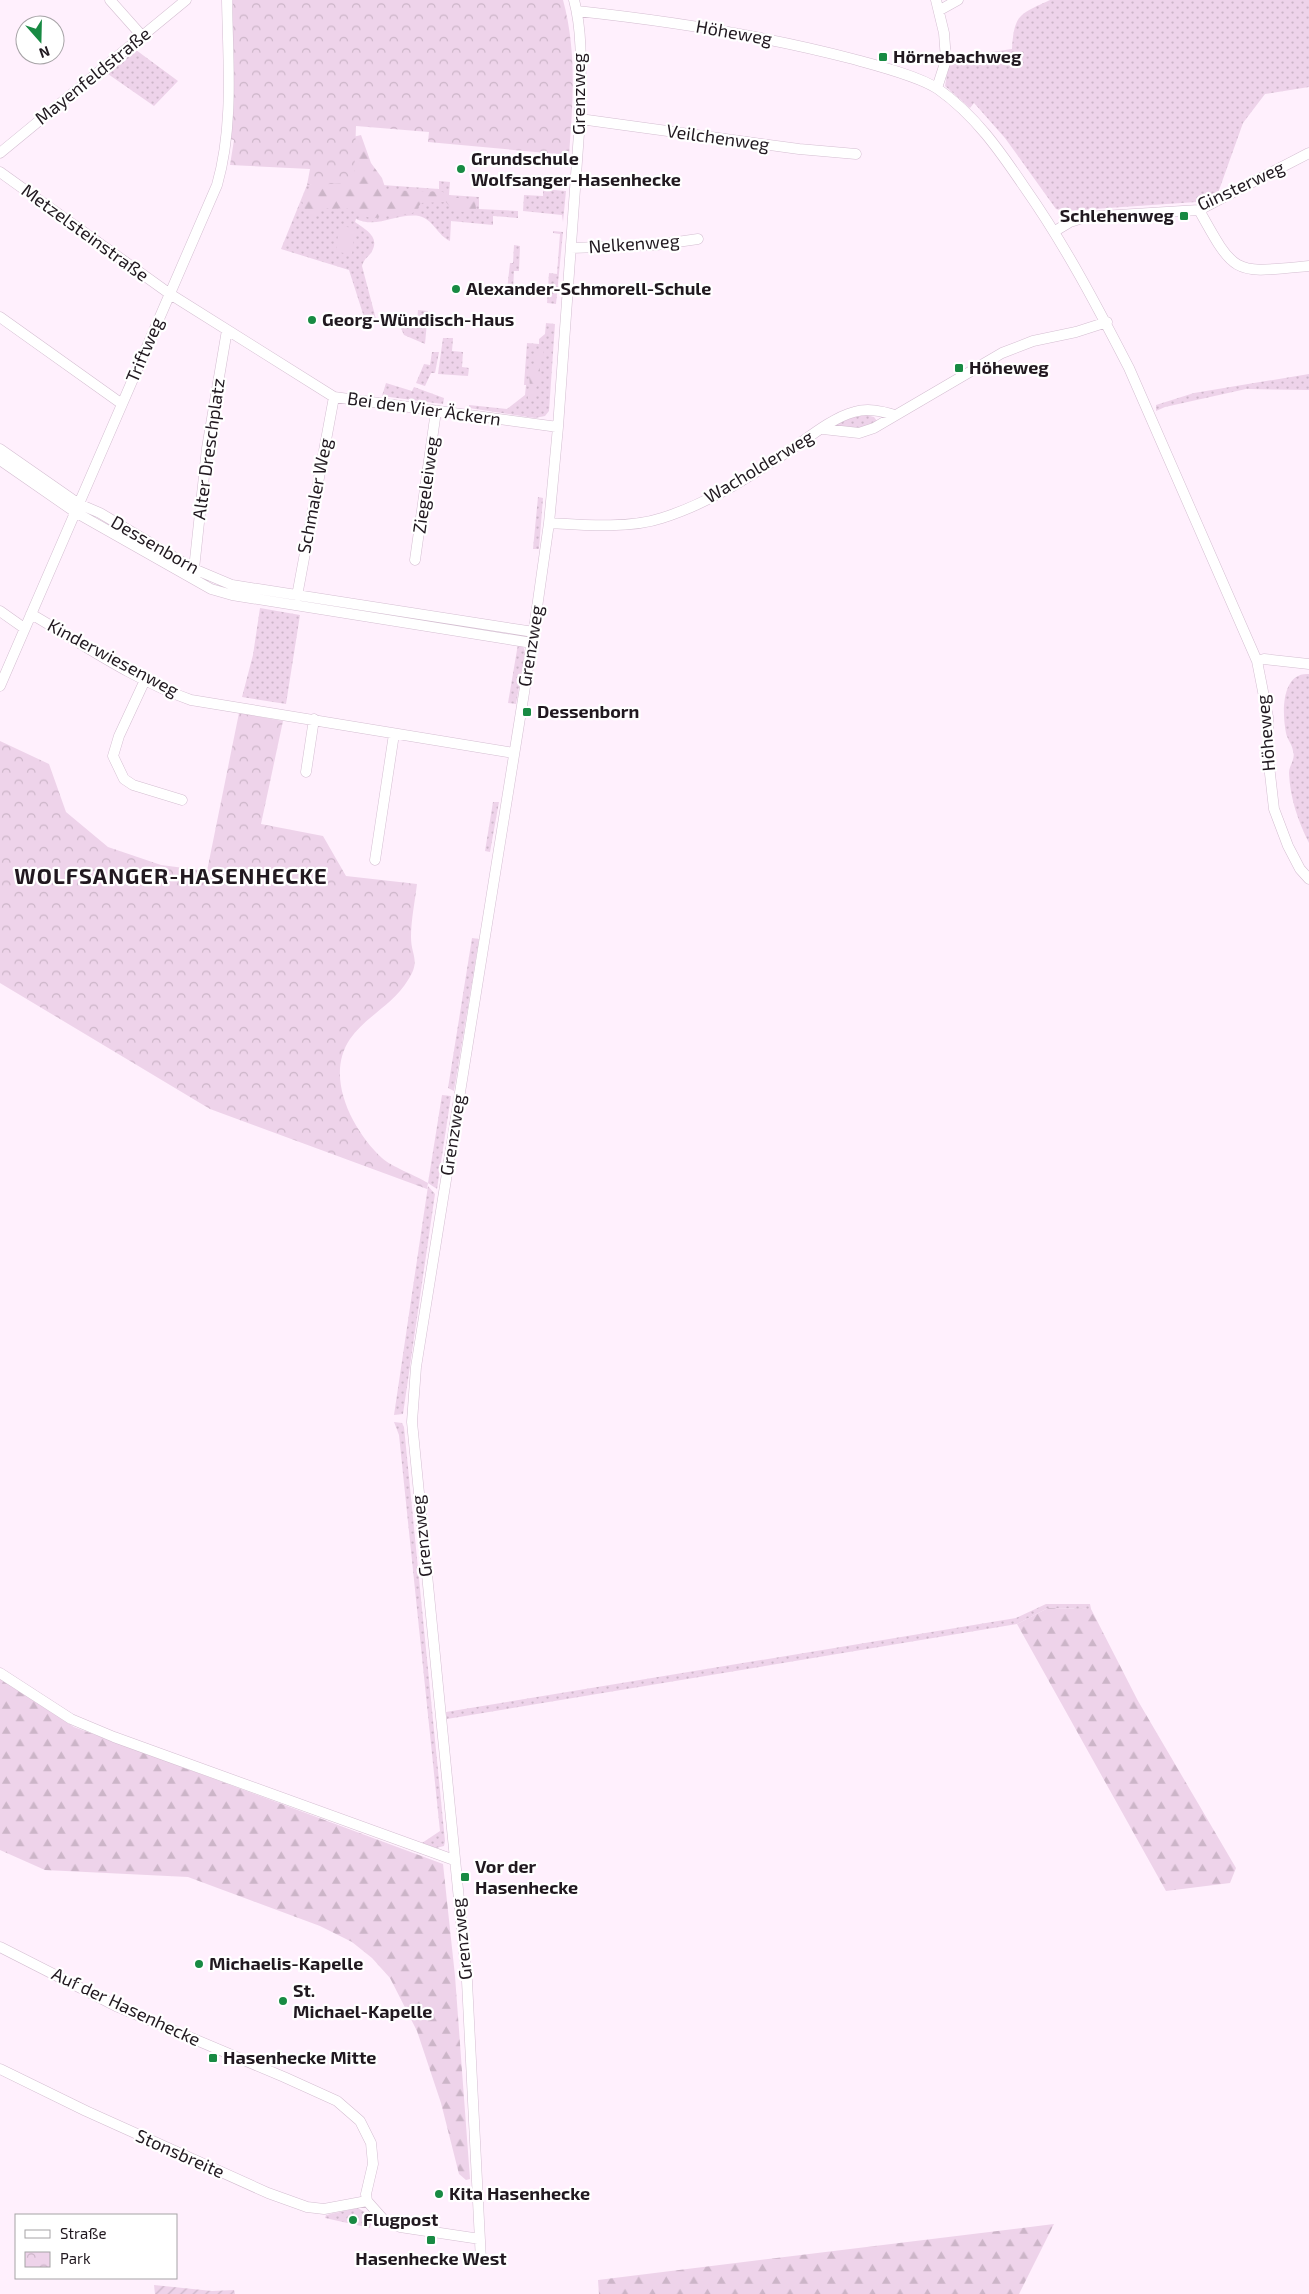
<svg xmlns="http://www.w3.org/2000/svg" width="1309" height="2294" font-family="'Exo 2',sans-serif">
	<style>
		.grass { fill: url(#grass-dots) }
		.forest { fill: url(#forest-firs) }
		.park { fill: url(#park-crowns) }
		.garden { fill: url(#garden-furrows) }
		.pitch { fill: #eed3ea }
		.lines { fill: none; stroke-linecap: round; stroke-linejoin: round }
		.minor-casing { stroke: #d4bed1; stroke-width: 11 }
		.minor { stroke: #fff; stroke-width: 10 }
		.poi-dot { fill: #188a43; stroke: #fff; stroke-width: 2 }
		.labels { text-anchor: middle; stroke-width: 4.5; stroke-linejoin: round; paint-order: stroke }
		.street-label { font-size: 18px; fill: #211920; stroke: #fff }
		.poi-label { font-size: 18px; font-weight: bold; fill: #211920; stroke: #fff; text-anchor: start }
		.district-label { font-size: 22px; font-weight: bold; letter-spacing: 1px; fill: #211920; stroke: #fff }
	</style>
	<defs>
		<pattern id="grass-dots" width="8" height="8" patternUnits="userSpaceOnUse" patternTransform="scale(1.25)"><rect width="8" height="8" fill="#eed3ea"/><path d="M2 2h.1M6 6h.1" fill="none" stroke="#ccb5c8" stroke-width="1.8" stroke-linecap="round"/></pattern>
		<pattern id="forest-firs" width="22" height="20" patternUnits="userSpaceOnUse" patternTransform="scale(1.25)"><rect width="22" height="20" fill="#eed3ea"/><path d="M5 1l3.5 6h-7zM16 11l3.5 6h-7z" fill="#ccb5c8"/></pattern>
		<pattern id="park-crowns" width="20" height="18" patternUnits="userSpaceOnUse" patternTransform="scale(1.25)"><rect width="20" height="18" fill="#eed3ea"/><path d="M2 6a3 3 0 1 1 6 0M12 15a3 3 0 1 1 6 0" fill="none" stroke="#ccb5c8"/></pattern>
		<pattern id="garden-furrows" width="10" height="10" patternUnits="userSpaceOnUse" patternTransform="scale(1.25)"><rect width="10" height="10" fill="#eed3ea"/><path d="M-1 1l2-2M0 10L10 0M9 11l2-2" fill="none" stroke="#ccb5c8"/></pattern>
	</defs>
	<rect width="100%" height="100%" fill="#fff0fd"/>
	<!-- grass -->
	<path class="grass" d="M1050 0H1309V87L1265 94 1243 123 1218 193 1196 202 1064 211 1056 209 1005 138 974 103 970 108 945 86 950 58 1012 49C1014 14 1020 14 1050 0Z
		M136 50 178 81 154 106 108 74Z
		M439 181 450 182 449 195 479 197V209L518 211V218L493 216V225L451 221 450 241C438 236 433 219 419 216 397 213 377 229 356 219L355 222C366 230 381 237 371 253 367 258 364 259 362 266L377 323 364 317 349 270 281 249 307 185 354 183 439 189Z
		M543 189 566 191 563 222 562 215 523 211 524 195 543 196Z
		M553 231 563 232 556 304 547 303 549 273 557 274 560 234 553 233Z
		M514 245 520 246 519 271H514L513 290H507L510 263H513Z
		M418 310 428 311 425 344 404 335 399 324 400 321 417 322Z
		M546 323 555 324 549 411 545 416 535 418 469 408V405L507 409 525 395 526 385H524L527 343 539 344V339L545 334Z
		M443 338H453L452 351 463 352 462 367 469 368 468 376 438 374Z
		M432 352H439L435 373H431L425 386 416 383 424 364 430 365Z
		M1309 374V390L1246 389 1165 407 1156 411V405L1194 393Z
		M386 383 412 391 414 387 444 398 443 404 382 396Z
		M866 415 874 417 877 421C868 433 849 429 836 428L835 425 843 419Z
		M538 497 543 498 539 549H533Z
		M260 608 300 615 286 704 242 697 253 655Z
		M518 644 524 648 525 653 516 704 508 703Z
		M1309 674V843C1298 821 1290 798 1289 773 1289 765 1296 759 1293 751 1292 744 1287 739 1286 733 1282 713 1281 672 1309 674Z
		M493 802H499L490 852 485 851Z
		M472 938 479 939 454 1091 448 1088Z
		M442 1095 451 1096 437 1189 428 1183Z
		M428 1186 435 1194 403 1414 394 1415Z
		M394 1422 402 1423 404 1427 445 1841 444 1846 436 1848 422 1843 440 1831 399 1435Z
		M1046 1604H1090L1091 1609 1048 1608 1017 1624 447 1719 446 1712 1016 1618Z
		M358 2208 373 2217 370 2228 325 2218 326 2215Z"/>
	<!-- forest -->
	<path class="forest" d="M361 135 371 163 382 178 386 190 443 192 456 198H465L475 201 476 209C463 213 455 214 446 202L421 203 415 212 407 215H384L372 219 346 208 333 209 324 208 314 216H307L302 201 312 189 310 177 353 137Z
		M543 350 544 355 539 363 541 379 534 391V399L531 400 528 399V390L530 387 529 374 535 366V354Z
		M1048 1608 1091 1609 1138 1701 1236 1868 1230 1883 1166 1891 1017 1624Z
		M0 1679 74 1727 443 1864 455 1976 470 2179 466 2180 459 2174 441 2103 417 2031 390 1978 372 1958 352 1942 320 1926 188 1877 45 1870 0 1850Z
		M1054 2224 1019 2294H599L598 2280Z"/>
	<!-- park -->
	<path class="park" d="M233 0H563C577 51 573 103 569 155L428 142 429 132 356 126 354 183 307 185 310 169 230 165 234 140 230 139Z
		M239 713 283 721 261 824 323 836 346 876 417 884C415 901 411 920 411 937 411 956 421 960 408 980 394 1004 365 1017 350 1039 324 1077 353 1131 382 1158 390 1166 417 1176 428 1183L427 1189 210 1109 0 983V741L49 764 66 812 108 847 161 865 207 871Z"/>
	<!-- garden -->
	<path class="garden" d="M154 2285 212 2291 234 2290 235 2294H155Z"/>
	<!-- pitch -->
	<path class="pitch" d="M339 226 355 228 352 254 336 252Z"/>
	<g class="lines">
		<defs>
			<path id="minor" d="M110 0 142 36
				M936 0 944 33 946 60 937 88
				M940 10 958 0
				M577 11C670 21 762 35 853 59 875 65 919 76 938 89 975 115 1000 151 1025 188 1065 245 1097 306 1129 368L1257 661 1268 717 1269 765 1274 809 1288 846 1300 869 1309 879
				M580 119 799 149 856 154
				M0 153 186 0
				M0 172 170 294 334 397 558 427
				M1199 210C1236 277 1234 273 1309 266
				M1055 231 1070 222 1086 217 1199 210 1309 153
				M571 248 656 245 698 239
				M0 317 122 404
				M823 429 859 433 874 428 1002 353 1033 341 1076 332 1107 322
				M0 449 79 504 100 513 194 569 232 585 534 632
				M0 460 75 512 211 589 232 595 532 643
				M549 523C583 525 629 529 662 518 710 503 750 476 792 449 809 437 834 417 854 412 868 408 881 411 895 415
				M415 560 436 411
				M194 569 207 448 227 330
				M297 596 334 397
				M0 611 24 628
				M31 614C83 644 134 680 191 700L514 753
				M1257 661 1264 659 1309 664
				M145 680 119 736 113 756 124 779 133 785 182 800
				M0 686 217 185C234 126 228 61 227 0
				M306 772 314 719
				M375 860 394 734
				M0 1673 71 1719 114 1737 454 1860
				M0 1947 118 2007 284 2077 337 2101 360 2121 371 2143 373 2164 366 2194 367 2201 383 2219 400 2227 480 2239
				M0 2069 86 2111 268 2193 307 2207 324 2209 367 2201
				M481 2261 467 1981 412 1422 416 1367 532 643 549 523 558 427 580 119C580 80 584 37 574 0"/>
		</defs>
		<!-- minor casing -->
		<use href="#minor" class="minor-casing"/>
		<!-- minor -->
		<use href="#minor" class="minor"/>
	</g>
	<!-- markers -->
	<g class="poi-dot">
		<rect x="878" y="52" width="10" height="10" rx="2.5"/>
		<circle cx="461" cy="169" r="5"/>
		<rect x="1179" y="211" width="10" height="10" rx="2.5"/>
		<circle cx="456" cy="289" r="5"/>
		<circle cx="312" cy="320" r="5"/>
		<rect x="954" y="363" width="10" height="10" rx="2.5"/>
		<rect x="522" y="707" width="10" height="10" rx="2.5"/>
		<rect x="460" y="1872" width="10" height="10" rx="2.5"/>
		<circle cx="199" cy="1964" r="5"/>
		<circle cx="283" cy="2001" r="5"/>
		<rect x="208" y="2053" width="10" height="10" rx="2.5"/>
		<circle cx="439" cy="2194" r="5"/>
		<circle cx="353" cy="2220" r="5"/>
		<rect x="426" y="2235" width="10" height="10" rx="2.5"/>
	</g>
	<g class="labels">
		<!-- street labels -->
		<g class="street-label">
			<text transform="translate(734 33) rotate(10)" y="6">Höheweg</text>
			<text transform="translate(93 76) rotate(-39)" y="6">Mayenfeldstraße</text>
			<text transform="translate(579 94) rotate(-90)" y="6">Grenzweg</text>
			<text transform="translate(718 138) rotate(8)" y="6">Veilchenweg</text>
			<text transform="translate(1241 186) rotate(-25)" y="6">Ginsterweg</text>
			<text transform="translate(85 233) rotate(36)" y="6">Metzelsteinstraße</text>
			<text transform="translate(634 244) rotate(-4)" y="6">Nelkenweg</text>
			<text transform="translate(145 350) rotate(-67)" y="6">Triftweg</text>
			<text transform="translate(424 409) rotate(8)" y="6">Bei den Vier Äckern</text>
			<text transform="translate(209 449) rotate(-82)" y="6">Alter Dreschplatz</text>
			<text transform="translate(759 467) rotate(-31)" y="6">Wacholderweg</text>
			<text transform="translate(426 485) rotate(-82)" y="6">Ziegeleiweg</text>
			<text transform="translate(315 496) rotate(-79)" y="6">Schmaler Weg</text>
			<text transform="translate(155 545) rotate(30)" y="6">Dessenborn</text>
			<text transform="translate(531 646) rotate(-81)" y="6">Grenzweg</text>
			<text transform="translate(113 658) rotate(28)" y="6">Kinderwiesenweg</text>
			<text transform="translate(1266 733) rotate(-95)" y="6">Höheweg</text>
			<text transform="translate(453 1135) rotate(-81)" y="6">Grenzweg</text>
			<text transform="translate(422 1536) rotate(-96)" y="6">Grenzweg</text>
			<text transform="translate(462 1939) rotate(-96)" y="6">Grenzweg</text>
			<text transform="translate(126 2007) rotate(25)" y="6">Auf der Hasenhecke</text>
			<text transform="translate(180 2154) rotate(24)" y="6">Stonsbreite</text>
		</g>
		<!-- poi labels -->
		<g class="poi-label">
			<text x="893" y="63">Hörnebachweg</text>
			<text x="471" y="165">Grundschule<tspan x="471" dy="21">Wolfsanger-Hasenhecke</tspan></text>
			<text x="1174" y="222" text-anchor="end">Schlehenweg</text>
			<text x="466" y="295">Alexander-Schmorell-Schule</text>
			<text x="322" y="326">Georg-Wündisch-Haus</text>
			<text x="969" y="374">Höheweg</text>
			<text x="537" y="718">Dessenborn</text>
			<text x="475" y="1873">Vor der<tspan x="475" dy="21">Hasenhecke</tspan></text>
			<text x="209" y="1970">Michaelis-Kapelle</text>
			<text x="293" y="1997">St.<tspan x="293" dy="21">Michael-Kapelle</tspan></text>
			<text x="223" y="2064">Hasenhecke Mitte</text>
			<text x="449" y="2200">Kita Hasenhecke</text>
			<text x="363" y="2226">Flugpost</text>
			<text x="431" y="2265" text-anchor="middle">Hasenhecke West</text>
		</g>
		<!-- district labels -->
		<g class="district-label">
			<text x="171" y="884">WOLFSANGER-HASENHECKE</text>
		</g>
	</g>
	<!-- legend -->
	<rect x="15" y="2214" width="162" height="65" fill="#ffffff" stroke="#a6a3a6"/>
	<rect x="25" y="2230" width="25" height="8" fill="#ffffff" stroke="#a6a3a6"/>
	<text x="60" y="2239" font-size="15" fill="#211920">Straße</text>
	<rect x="25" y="2252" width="25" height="15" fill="url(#park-crowns)" stroke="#a6a3a6"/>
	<text x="60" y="2264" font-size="15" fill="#211920">Park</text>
	<!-- north arrow -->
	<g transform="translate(40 40) rotate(160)"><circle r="24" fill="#ffffff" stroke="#a6a3a6"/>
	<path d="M0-4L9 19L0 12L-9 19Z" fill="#188a43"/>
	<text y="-8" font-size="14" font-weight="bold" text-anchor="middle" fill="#211920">N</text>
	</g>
</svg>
